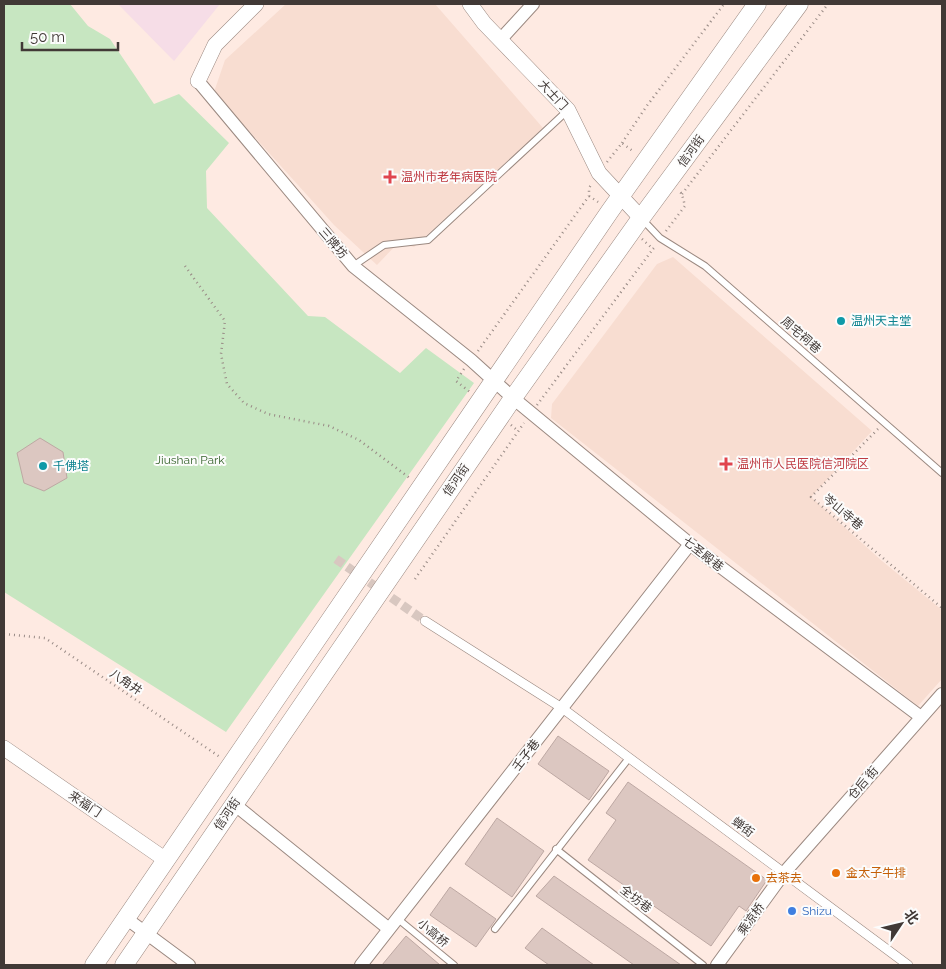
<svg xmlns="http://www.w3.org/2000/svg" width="946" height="969" font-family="Raleway,'Noto Sans SC',sans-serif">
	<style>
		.built { fill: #f8ddd1 }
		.education { fill: #f6dde7 }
		.green { fill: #c7e6c1 }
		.building { fill: #dcc7c1; stroke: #bda8a3 }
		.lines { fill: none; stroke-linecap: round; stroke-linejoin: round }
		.pedestrian-tunnel { stroke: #d8c7c0; stroke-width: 9; stroke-dasharray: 9 4.5; stroke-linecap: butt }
		.service-casing { stroke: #9b8981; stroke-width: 8 }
		.pedestrian-casing { stroke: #9b8981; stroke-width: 10 }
		.minor-casing { stroke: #9b8981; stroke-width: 14 }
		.tertiary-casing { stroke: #9b8981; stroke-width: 16 }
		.secondary-casing { stroke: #9b8981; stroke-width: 19 }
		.path { stroke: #998b86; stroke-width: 2.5; stroke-dasharray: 1 4; stroke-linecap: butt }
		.service { stroke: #fff; stroke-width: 6 }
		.pedestrian { stroke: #fff; stroke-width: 9 }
		.minor { stroke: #fff; stroke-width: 12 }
		.tertiary { stroke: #fff; stroke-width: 15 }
		.secondary { stroke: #fff; stroke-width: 18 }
		.health-dot { fill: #e0444e; stroke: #fcfcfc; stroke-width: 2 }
		.culture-dot { fill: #0f9aa8; stroke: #fcfcfc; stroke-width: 2 }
		.food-dot { fill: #e8710a; stroke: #fcfcfc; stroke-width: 2 }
		.shop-dot { fill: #3f7fe0; stroke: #fcfcfc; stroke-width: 2 }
		.labels { text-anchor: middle; stroke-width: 4; stroke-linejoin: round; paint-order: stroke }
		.street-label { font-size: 12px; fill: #413936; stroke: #fcfcfc }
		.health-label { font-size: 12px; fill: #be3a42; stroke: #fcfcfc; text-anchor: start }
		.culture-label { font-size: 12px; fill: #0d838f; stroke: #fcfcfc; text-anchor: start }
		.park-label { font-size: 12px; fill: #37642d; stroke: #fcfcfc }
		.food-label { font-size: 12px; fill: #c56008; stroke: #fcfcfc; text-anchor: start }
		.shop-label { font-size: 12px; fill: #366cbe; stroke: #fcfcfc; text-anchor: start }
	</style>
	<rect width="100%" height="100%" fill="#feeae2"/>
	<!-- built -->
	<path class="built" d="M286 4H435L543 128 414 247 398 243 377 265 334 225 214 92 225 60Z
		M673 257 872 431 811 497 882 561 942 610V679L918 706 551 418 552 404 657 264Z"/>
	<!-- education -->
	<path class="education" d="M118 4H220L174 61Z"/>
	<!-- green -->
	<path class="green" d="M4 4H70L88 26 110 39 154 104 179 94 229 143 206 171 207 208 308 316 325 317 400 373 426 348 474 383 226 732 4 592Z"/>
	<!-- building -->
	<path class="building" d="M40 438 63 452 67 478 44 491 24 483 17 453Z
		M558 736 609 771 589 800 538 764Z
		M628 782 767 880 746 911 739 906 711 946 588 860 616 820 606 813Z
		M497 818 544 851 512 897 465 864Z
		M554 876 681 965H634L536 896Z
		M450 887 496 919 476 947 430 915Z
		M542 928 594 965H549L525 948Z
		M406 936 440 965H382Z"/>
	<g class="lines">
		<!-- pedestrian-tunnel -->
		<path class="pedestrian-tunnel" d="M336 559 425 621"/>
		<defs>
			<path id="service" d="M642 219 660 238 705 266 942 473
				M353 266 384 245 428 240 567 111
				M556 849 703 965
				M398 919 454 965
				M495 929 629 758"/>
			<path id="pedestrian" d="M425 621 562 708 908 965"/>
			<path id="minor" d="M500 40 533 4
				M198 81 353 266 471 360 513 398 690 544 921 717
				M234 804 389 929
				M127 919 189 965
				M361 965 690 544
				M717 965 784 873 942 694"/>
			<path id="tertiary" d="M470 4 484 23 568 110 599 173 641 218
				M198 81 215 45 256 4
				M4 748 166 860"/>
			<path id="secondary" d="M94 965 610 211 757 4
				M124 965 513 398 641 218 799 4"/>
		</defs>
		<!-- service casing -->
		<use href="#service" class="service-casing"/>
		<!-- pedestrian casing -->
		<use href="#pedestrian" class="pedestrian-casing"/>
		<!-- minor casing -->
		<use href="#minor" class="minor-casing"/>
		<!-- tertiary casing -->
		<use href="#tertiary" class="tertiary-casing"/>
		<!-- secondary casing -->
		<use href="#secondary" class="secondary-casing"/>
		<!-- path -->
		<path class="path" d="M622 143 646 107 724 4
			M607 162 622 143 634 152
			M682 194 828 4
			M589 196 598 202
			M666 231 685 206 682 194 678 190
			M642 239 653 249 656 246
			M185 266 225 321 221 354 227 384 244 403 268 414 329 426 359 440 411 479
			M478 351 589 196V188L591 185
			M464 369 456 381 470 392
			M537 405 653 249
			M511 425 518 431
			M878 429 811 497 942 608
			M415 579 524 423
			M4 634 45 638 220 757"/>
		<!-- service -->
		<use href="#service" class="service"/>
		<!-- pedestrian -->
		<use href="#pedestrian" class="pedestrian"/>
		<!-- minor -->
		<use href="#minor" class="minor"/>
		<!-- tertiary -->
		<use href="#tertiary" class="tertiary"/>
		<!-- secondary -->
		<use href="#secondary" class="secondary"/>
	</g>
	<!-- markers -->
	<g class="health-dot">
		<path d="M387.5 169.5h5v5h5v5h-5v5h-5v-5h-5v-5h5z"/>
		<path d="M723.5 456.5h5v5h5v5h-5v5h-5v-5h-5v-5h5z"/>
	</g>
	<g class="culture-dot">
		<circle cx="841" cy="321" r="5"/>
		<circle cx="43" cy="466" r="5"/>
	</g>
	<g class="food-dot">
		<circle cx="836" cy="873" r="5"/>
		<circle cx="756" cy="878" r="5"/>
	</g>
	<circle class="shop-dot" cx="792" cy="911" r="5"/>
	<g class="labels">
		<!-- street labels -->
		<g class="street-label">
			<text transform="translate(553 95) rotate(47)" y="4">大士门</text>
			<text transform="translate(691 151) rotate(-54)" y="4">信河街</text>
			<text transform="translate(333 243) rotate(49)" y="4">三牌坊</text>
			<text transform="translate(801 335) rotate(41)" y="4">周宅祠巷</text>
			<text transform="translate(456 480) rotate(-55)" y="4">信河街</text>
			<text transform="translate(843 512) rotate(40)" y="4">岑山寺巷</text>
			<text transform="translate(703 554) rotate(38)" y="4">七圣殿巷</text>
			<text transform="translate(126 682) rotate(34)" y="4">八角井</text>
			<text transform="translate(526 755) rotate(-52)" y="4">壬子巷</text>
			<text transform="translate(863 783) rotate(-49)" y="4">仓后 街</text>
			<text transform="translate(85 804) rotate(34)" y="4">来福门</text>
			<text transform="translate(227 814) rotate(-56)" y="4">信河街</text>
			<text transform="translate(743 827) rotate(37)" y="4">蝉街</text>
			<text transform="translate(636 899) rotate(38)" y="4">全坊巷</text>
			<text transform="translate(751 919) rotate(-54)" y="4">乘凉桥</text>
			<text transform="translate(433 933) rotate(40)" y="4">小高桥</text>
		</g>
		<!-- health labels -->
		<g class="health-label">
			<text x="401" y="181">温州市老年病医院</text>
			<text x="737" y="468">温州市人民医院信河院区</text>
		</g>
		<!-- culture labels -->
		<g class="culture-label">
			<text x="851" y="325">温州天主堂</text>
			<text x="53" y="470">千佛塔</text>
		</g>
		<!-- park labels -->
		<g class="park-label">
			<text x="190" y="464">Jiushan Park</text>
		</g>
		<!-- food labels -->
		<g class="food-label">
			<text x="846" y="877">金太子牛排</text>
			<text x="766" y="882">去茶去</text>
		</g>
		<!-- shop labels -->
		<g class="shop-label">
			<text x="802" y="915">Shizu</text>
		</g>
	</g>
	<!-- border -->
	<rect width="946" height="969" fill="none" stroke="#413936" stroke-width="10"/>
	<!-- north arrow -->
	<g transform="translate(901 924) rotate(55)" stroke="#fcfcfc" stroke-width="4" paint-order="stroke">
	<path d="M0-4L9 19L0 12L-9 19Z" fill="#413936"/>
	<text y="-8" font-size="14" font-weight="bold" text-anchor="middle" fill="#413936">北</text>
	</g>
	<!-- scale -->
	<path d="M22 42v8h96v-8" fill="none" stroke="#413936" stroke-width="2.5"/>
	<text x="30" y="42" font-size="15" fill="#413936" stroke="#fcfcfc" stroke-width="4" paint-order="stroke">50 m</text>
</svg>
